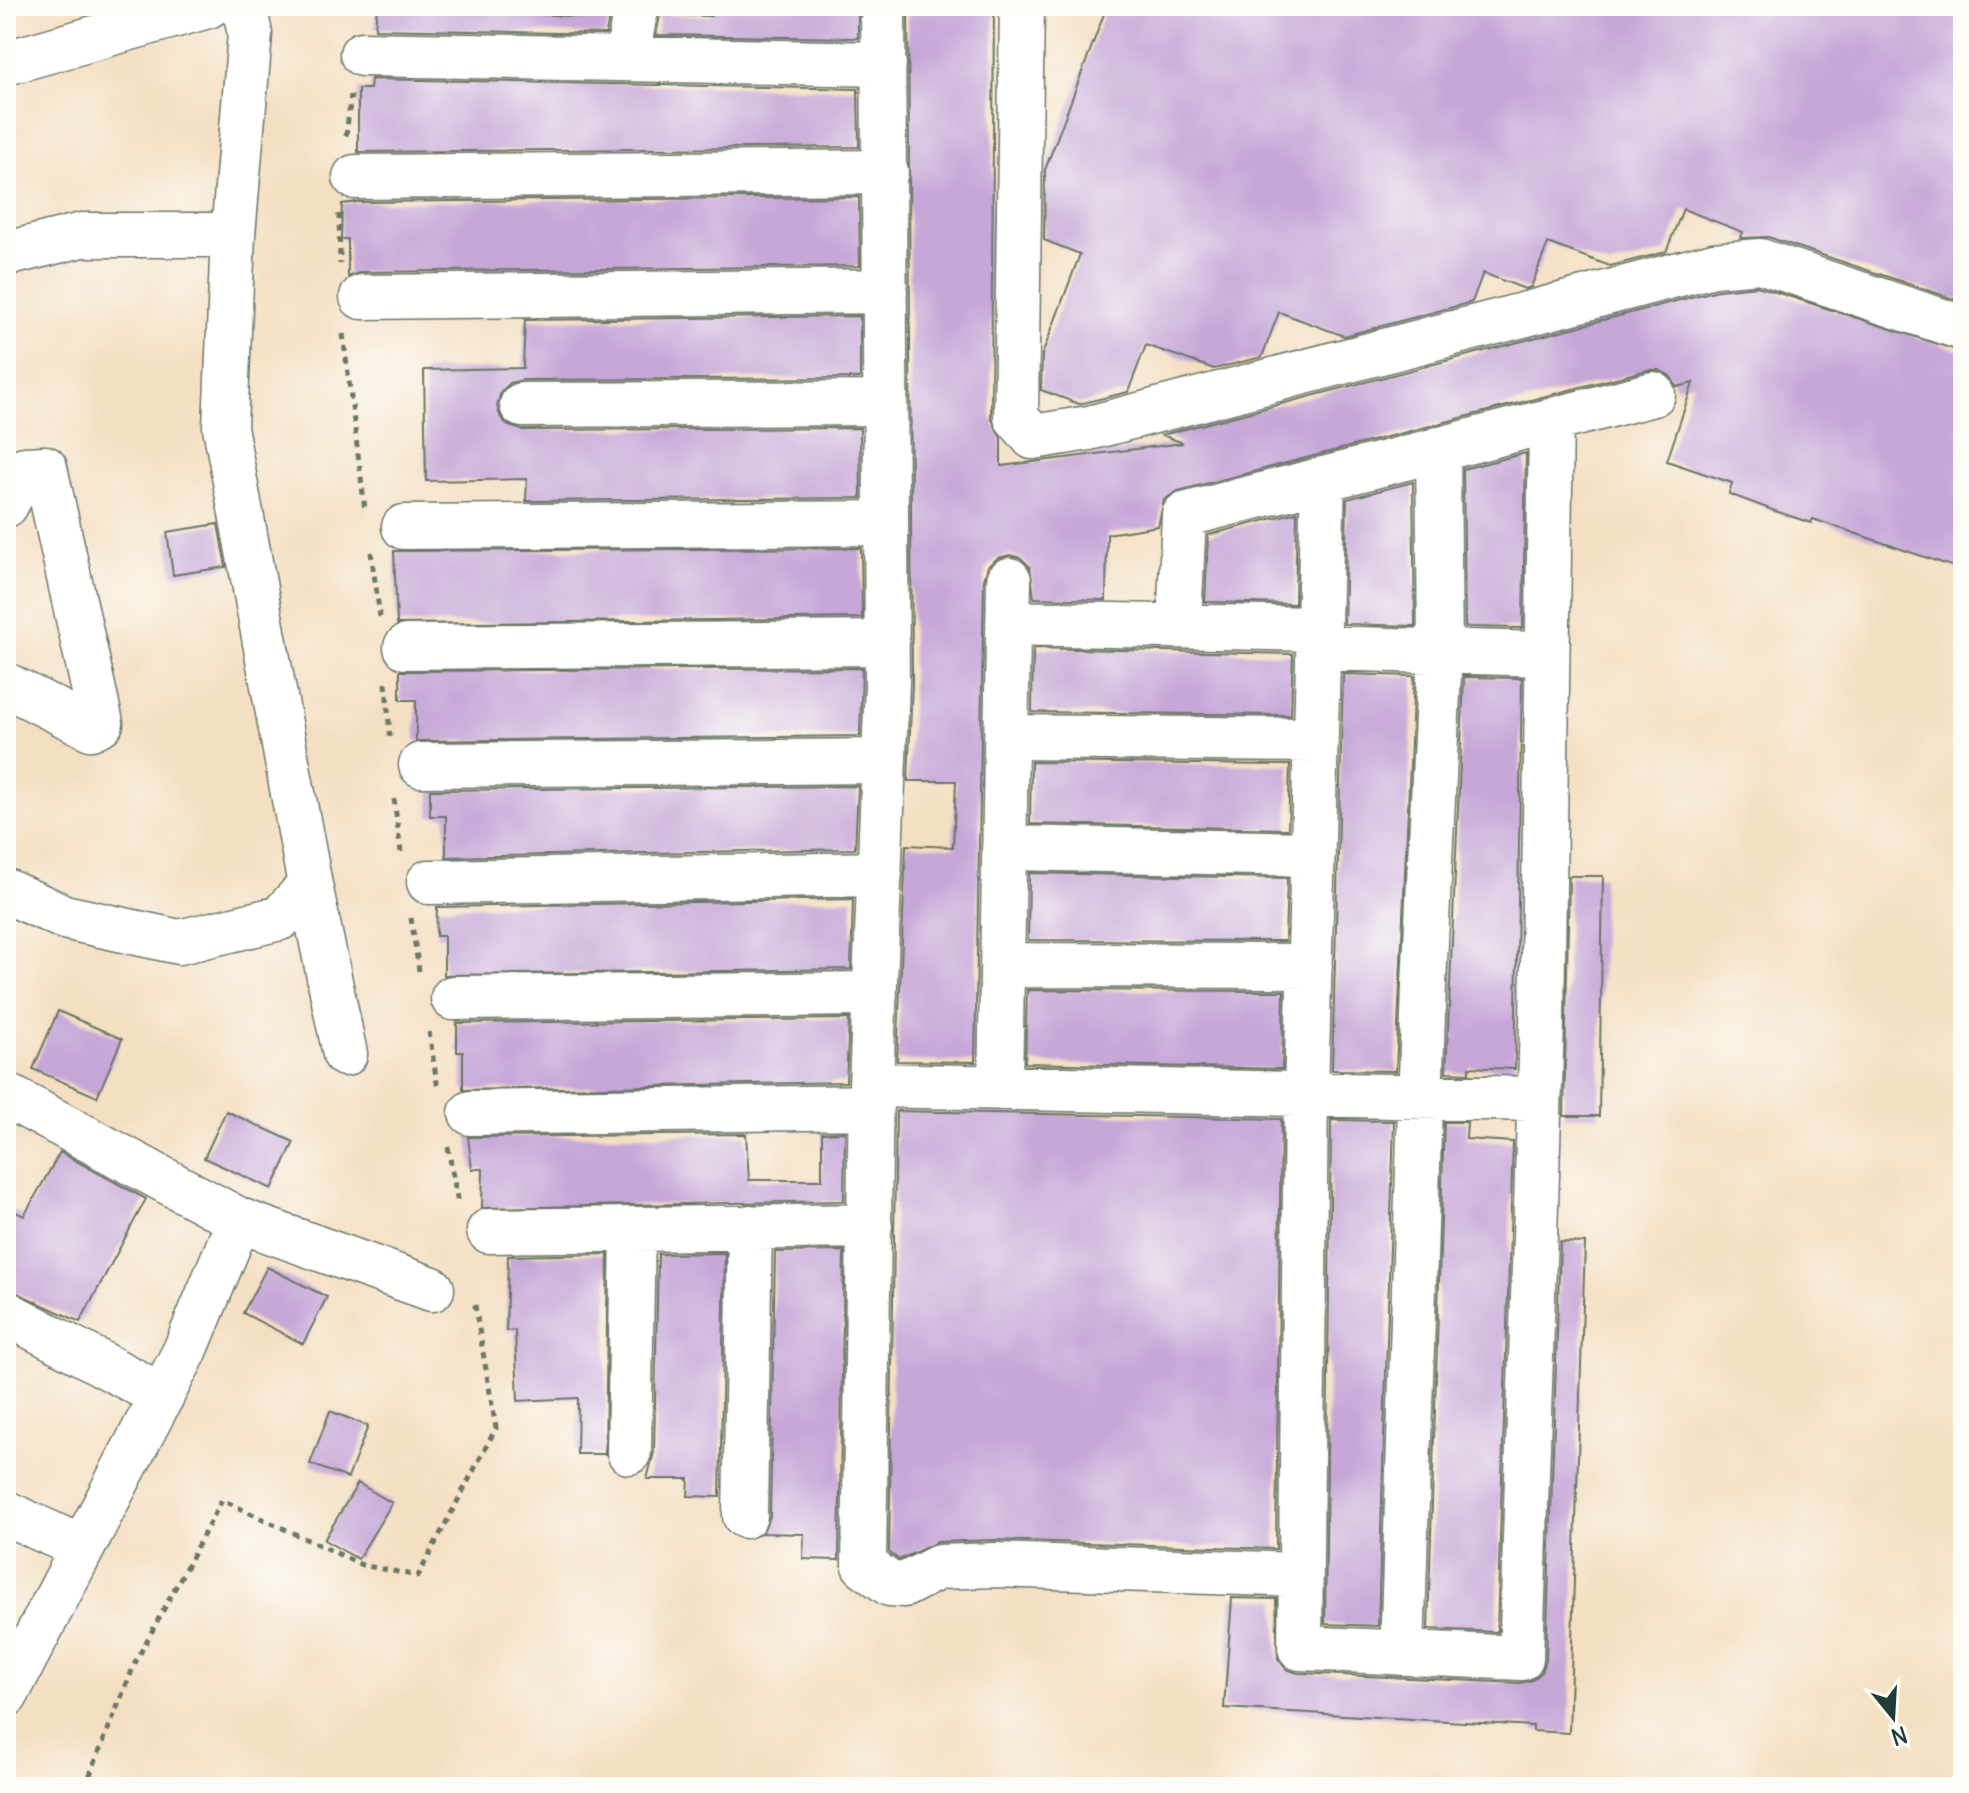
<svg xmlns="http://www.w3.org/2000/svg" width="1969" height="1793" font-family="Delius,sans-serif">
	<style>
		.building { fill: #c6a7d8 }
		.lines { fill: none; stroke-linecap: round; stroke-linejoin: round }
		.minor-casing { stroke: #6a7666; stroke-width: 47 }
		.path { stroke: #6a7666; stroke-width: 5; stroke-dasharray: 6 6; stroke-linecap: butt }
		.minor { stroke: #fff; stroke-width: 44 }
	</style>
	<rect width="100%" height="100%" fill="#fdfcf7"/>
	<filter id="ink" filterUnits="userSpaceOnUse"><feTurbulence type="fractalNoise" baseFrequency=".0125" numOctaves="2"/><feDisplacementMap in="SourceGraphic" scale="16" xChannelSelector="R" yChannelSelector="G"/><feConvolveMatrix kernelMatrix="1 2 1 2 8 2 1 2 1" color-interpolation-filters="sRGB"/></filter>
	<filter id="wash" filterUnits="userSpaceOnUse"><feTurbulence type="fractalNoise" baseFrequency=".006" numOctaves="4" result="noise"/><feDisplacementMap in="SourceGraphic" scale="32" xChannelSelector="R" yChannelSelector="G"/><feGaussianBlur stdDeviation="1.8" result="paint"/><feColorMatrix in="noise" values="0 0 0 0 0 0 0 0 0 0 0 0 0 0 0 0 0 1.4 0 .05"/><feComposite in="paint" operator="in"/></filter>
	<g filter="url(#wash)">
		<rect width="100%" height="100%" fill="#f4dfc2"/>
		<g id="blocks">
			<!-- building -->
			<path class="building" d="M377 6H432L592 18 594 6H611L606 34 375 29Z
				M711 6H858V38L656 35 660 15 711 16Z
				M908 6H994L991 417 1001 438V466L1183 443 1162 435 1718 290 1757 286 1963 352V570L1813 519 1811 523 1775 511 1729 494 1732 483 1667 461 1693 383 1677 387 1670 376 1659 370H1647L1178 491 1164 500 1158 526 1107 534 1106 600 1034 598 1030 567 1021 558 1010 555 998 558 988 566 984 580 975 1062 897 1061 906 845 953 847 956 781H908L912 682Z
				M1107 6H1963V302L1768 237 1741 238 1743 232 1683 209 1666 252 1610 266 1548 243 1531 287 1525 289 1483 273 1472 302 1344 336 1279 312 1262 357 1214 369 1146 345 1128 392 1079 404 1041 390 1042 355 1080 254 1044 240 1045 170Z
				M371 79 858 89 859 147 358 152V89H370Z
				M859 197 860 266 362 272 348 277V239H341L342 204 357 202Z
				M860 316V378L522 380 510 383 501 392 497 406 501 418 509 426 522 430 860 428 861 498 526 501 527 479 426 481 424 370 523 368 525 320Z
				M1526 453 1523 628 1465 627 1463 469Z
				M1413 482 1415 626 1344 624 1347 499Z
				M1297 512 1295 604 1205 602 1208 535Z
				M218 524 226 567 173 575 167 532Z
				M861 548 862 618 397 624 394 551Z
				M1033 648 1293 654 1291 715 1032 712Z
				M862 668 860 736 416 741V700H400V671Z
				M1343 674 1414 676 1396 1071 1332 1070Z
				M1464 677 1522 678 1515 1069 1469 1067V1073L1446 1072Z
				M1031 762 1290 765 1288 829 1030 824Z
				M858 786 855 849 446 857V816H430V790Z
				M1029 873 1287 878 1285 941 1028 940Z
				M1569 876H1603L1599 1116H1564Z
				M853 899 851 969 444 975V936H436L437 907Z
				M1027 990 1284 991 1282 1069 1025 1063Z
				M58 1011 122 1039 97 1097 33 1069Z
				M849 1019 846 1082 463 1090V1052H457V1023Z
				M226 1111 294 1142 272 1189 204 1158Z
				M896 1111 1281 1119 1276 1549 994 1540 937 1542 899 1560 889 1552Z
				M1331 1120 1394 1121 1378 1626 1325 1624Z
				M1444 1122H1467L1466 1139 1513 1142 1497 1632 1428 1629Z
				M845 1132 844 1201 482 1208 483 1169H472L468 1137 746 1134 749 1180H822V1133Z
				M60 1152 146 1199 80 1322 6 1288V1207L24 1216Z
				M1560 1242 1585 1243 1569 1733 1533 1731V1726L1224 1708 1232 1598 1276 1599 1278 1659 1286 1669 1298 1673 1520 1683 1532 1680 1542 1672 1546 1659Z
				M844 1251 839 1560 803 1559 804 1534 762 1533 770 1516 775 1252Z
				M725 1253 720 1497 688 1496 689 1479H647L654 1452 658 1254Z
				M608 1254 605 1454H577L578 1398 518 1401 515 1330 506 1331 508 1256Z
				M267 1267 327 1297 303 1344 243 1313Z
				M330 1411 368 1426 348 1478 310 1464Z
				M358 1483 392 1503 358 1559 324 1540Z"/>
		</g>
	</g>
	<g filter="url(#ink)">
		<use href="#blocks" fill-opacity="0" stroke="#6a7666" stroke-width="2"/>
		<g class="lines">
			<defs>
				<path id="minor" d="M883 6 887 682 871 1085 864 1565 890 1584 904 1585 939 1567 995 1565 1301 1575
					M1022 6 1016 417 1033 437 1089 428 1714 265 1760 261 1963 328
					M362 54 884 64
					M627 59 636 6
					M6 63 208 6
					M355 177 886 172
					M6 254 82 235H233
					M362 297 885 291
					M522 405 885 403
					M1323 479 1306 1094 1300 1648 1521 1658 1542 1024 1551 420
					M6 505 25 469 45 468 101 723 91 728 6 685
					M404 527 886 523
					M1008 623 1319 629
					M1179 625 1184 515 1653 394
					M406 647 887 643
					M1318 648 1547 654
					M1006 737 1316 740
					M421 765 884 761
					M1004 848 1313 854
					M429 882 880 874
					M310 885 345 1054
					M6 891 64 917 179 942 280 918 310 885 225 427 233 235 250 34 246 15 240 6
					M1002 965 1310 966
					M453 998 875 994
					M871 1085 1539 1099
					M1000 1088 1009 580
					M6 1095 239 1220 432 1289
					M471 1113 871 1107
					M489 1231 870 1226
					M6 1313 162 1396
					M629 1452 633 1229
					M6 1513 82 1548
					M745 1516 750 1227
					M1402 1653 1424 984 1440 654 1438 449
					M6 1695 185 1351 239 1220"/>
			</defs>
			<!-- minor casing -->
			<use href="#minor" class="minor-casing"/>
			<!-- path -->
			<path class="path" d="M346 136 351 95
				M339 214 340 264
				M343 334 365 510
				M371 552 380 617
				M386 683 390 737
				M394 799 401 852
				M411 918 419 971
				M429 1032 438 1089
				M448 1147 458 1204
				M85 1787 135 1663 222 1500 362 1565 418 1576 496 1428 474 1300"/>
			<!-- minor -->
			<use href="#minor" class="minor"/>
		</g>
	</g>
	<!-- margin -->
	<rect width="1969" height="1793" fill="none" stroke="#fdfcf7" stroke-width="32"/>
	<!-- north arrow -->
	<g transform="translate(1893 1717) rotate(162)" stroke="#fdfcf7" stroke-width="6" paint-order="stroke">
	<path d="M0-6L14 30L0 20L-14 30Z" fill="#1f3d34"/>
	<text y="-12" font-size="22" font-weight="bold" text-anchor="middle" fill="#1f3d34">N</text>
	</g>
</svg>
